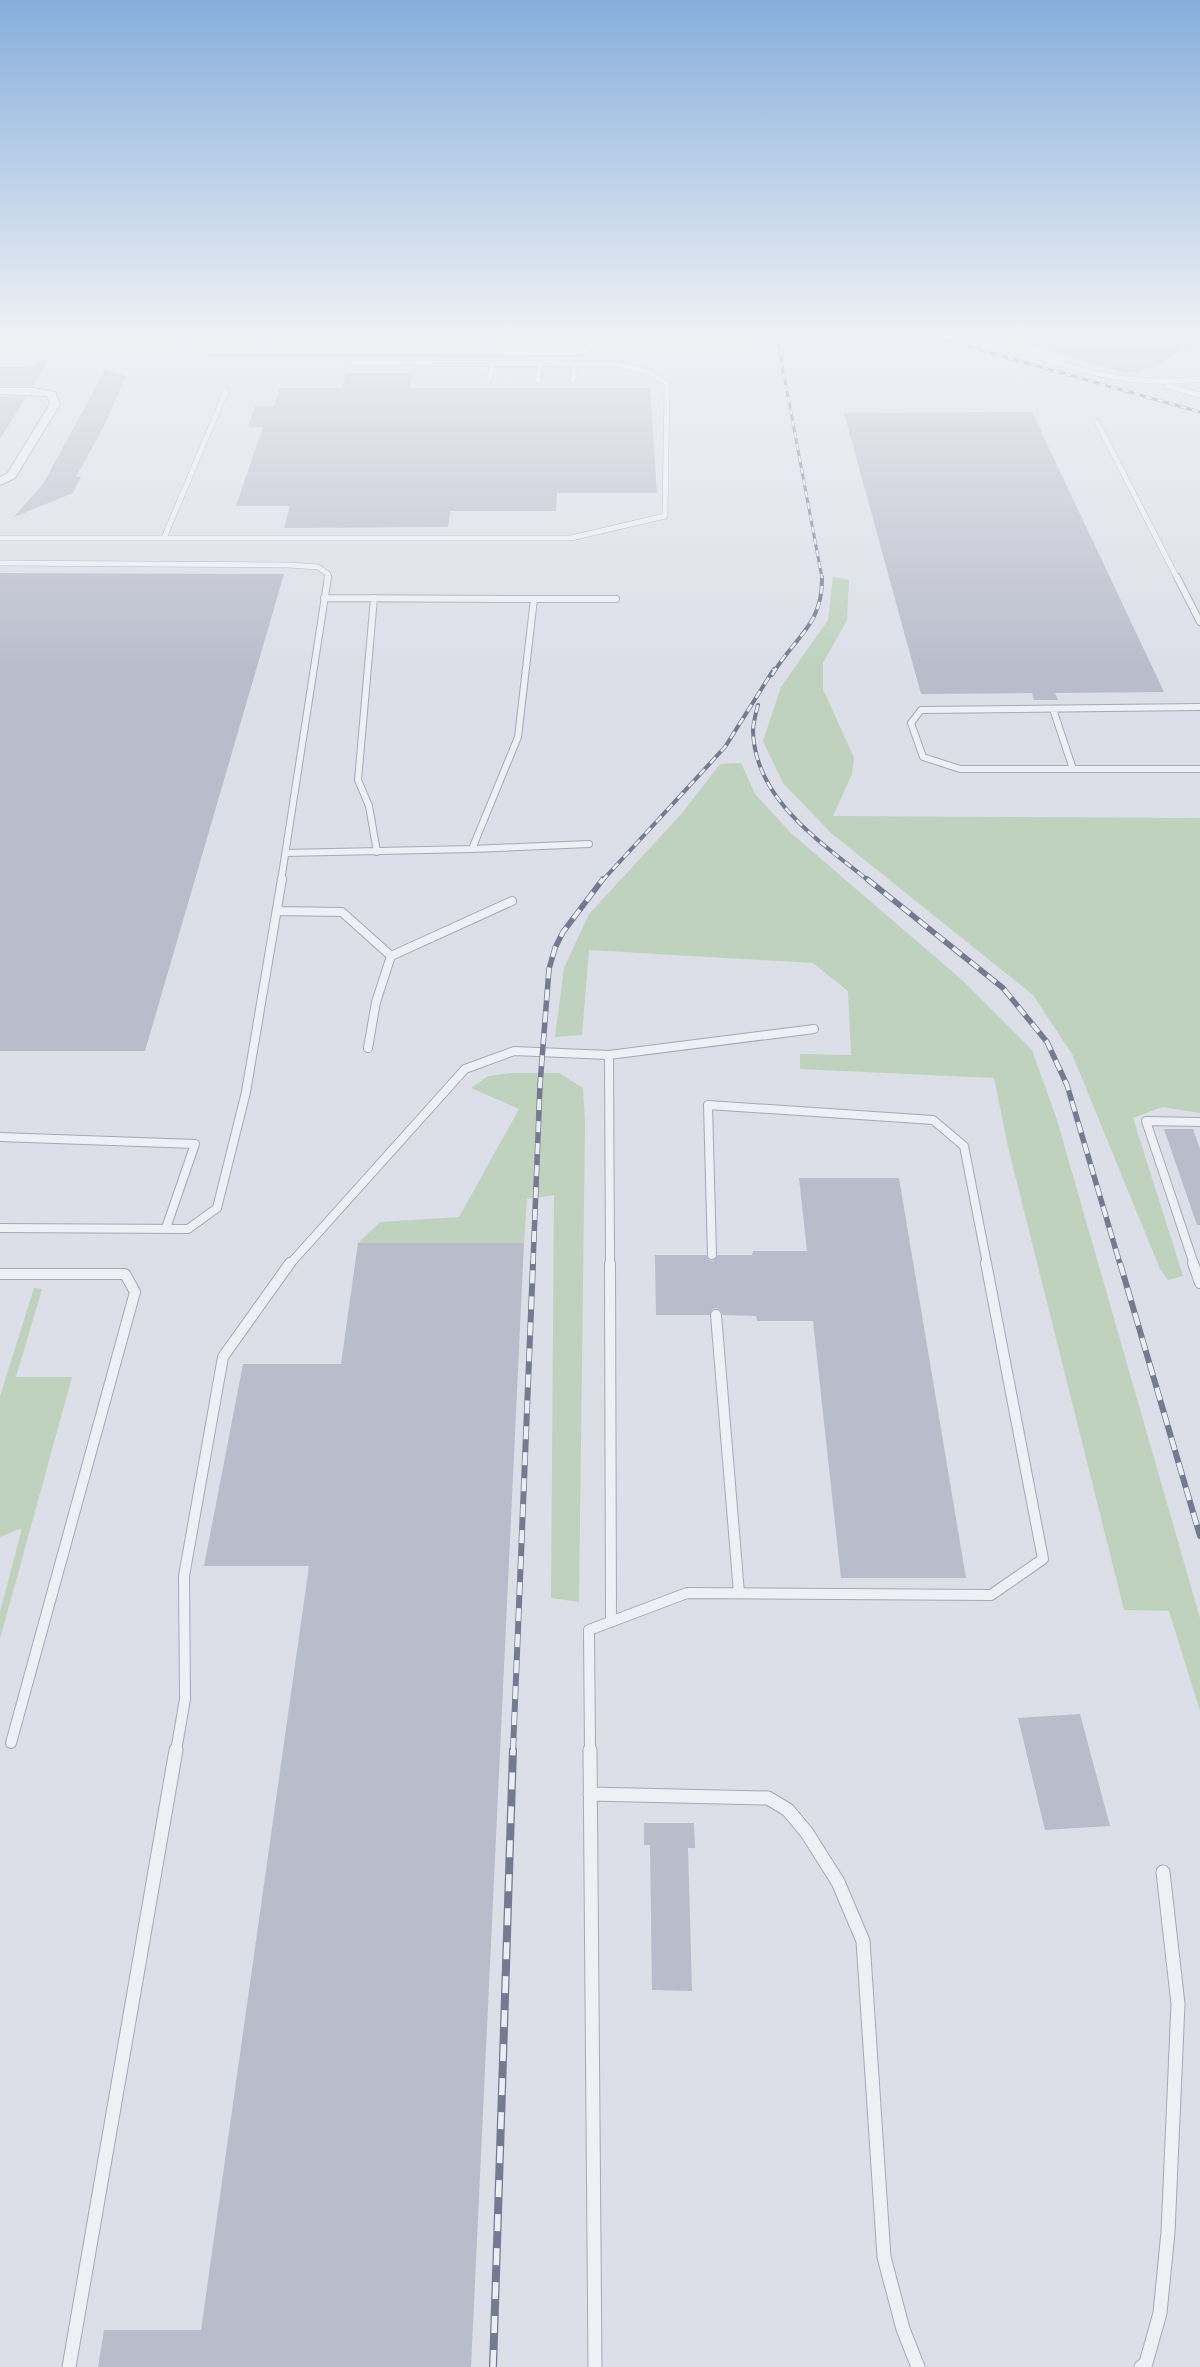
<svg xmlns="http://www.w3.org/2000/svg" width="1200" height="2367" font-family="'DejaVu Sans',sans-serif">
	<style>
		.green { fill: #bed2bd }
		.building { fill: #b9bccb }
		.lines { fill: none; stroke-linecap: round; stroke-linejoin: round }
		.service-far4-casing { stroke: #a5a9b5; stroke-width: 6 }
		.service-far3-casing { stroke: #a5a9b5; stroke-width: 8 }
		.service-far2-casing { stroke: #a5a9b5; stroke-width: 10 }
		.service-far1-casing { stroke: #a5a9b5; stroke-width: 12 }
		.service-casing { stroke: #a5a9b5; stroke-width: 15 }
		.minor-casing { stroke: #a5a9b5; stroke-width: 2 }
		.service-far4 { stroke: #eff0f6; stroke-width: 5 }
		.service-far3 { stroke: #eff0f6; stroke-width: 6 }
		.service-far2 { stroke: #eff0f6; stroke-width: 8 }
		.service-far1 { stroke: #eff0f6; stroke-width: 10 }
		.service { stroke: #eff0f6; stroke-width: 13 }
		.minor { fill: #eff0f6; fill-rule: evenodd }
		.rail-far4-casing { stroke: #757a92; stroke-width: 3 }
		.rail-far3-casing { stroke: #757a92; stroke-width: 4 }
		.rail-far2-casing { stroke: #757a92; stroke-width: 5.5 }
		.rail-far1-casing { stroke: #757a92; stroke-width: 6 }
		.rail-casing { stroke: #757a92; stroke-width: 8 }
		.rail-far4 { stroke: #eceef5; stroke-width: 2; stroke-dasharray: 6; stroke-linecap: butt }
		.rail-far3 { stroke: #eceef5; stroke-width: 2.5; stroke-dasharray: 8; stroke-linecap: butt }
		.rail-far2 { stroke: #eceef5; stroke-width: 4; stroke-dasharray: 11; stroke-linecap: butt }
		.rail-far1 { stroke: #eceef5; stroke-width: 4.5; stroke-dasharray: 13; stroke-linecap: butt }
		.rail { stroke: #eceef5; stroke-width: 5.5; stroke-dasharray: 17; stroke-linecap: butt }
	</style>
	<rect width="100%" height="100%" fill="#dcdfe8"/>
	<!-- green -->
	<path class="green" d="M833 577 849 580 847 620 823 663V689L854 758 852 774 833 816 1200 818V1113L1162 1107 1133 1118 1183 1276 1168 1280 1160 1269 1072 1054 1033 995 831 833 783 783 763 741 781 687 828 620Z
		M741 763 755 794 792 834 962 980 1032 1050 1057 1120 1200 1618V1711L1169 1611 1124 1610 1008 1147 994 1078 800 1069V1054L851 1055 848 991 813 963 589 950 582 1035 555 1037 564 968 589 914 683 812 720 764Z
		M512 1073H559L583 1088 585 1123 579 1602 551 1598 554 1195 527 1199 524 1243H358L380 1222 459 1217 519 1109 471 1088 488 1076Z
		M34 1288 42 1289 16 1377H72L0 1639V1612L22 1528 0 1537V1396Z"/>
	<!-- building -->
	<path class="building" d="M1023 338H1200L1153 368 1145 369 1138 373 1131 371 1128 373 1121 372 1022 343Z
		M50 358 33 386H0V367H27Z
		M105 370 126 376 106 422 76 477H81L73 493 14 517 43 484Z
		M346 373H413L410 388H650L657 493H557L556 511H450L448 527 284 528 290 506H236L263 427H248L255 406H274L280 388H342Z
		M0 396 26 397 0 439Z
		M1032 412 1164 692 1055 693 1058 700H1034L1032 693 921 694 844 413Z
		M0 573 284 574 145 1051H0Z
		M1164 1129H1193L1200 1149V1225H1197Z
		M799 1178H899L966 1578H841L813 1321H757L756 1316 723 1315 721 1311 716 1308 712 1310 709 1315H656L655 1255H706L709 1260 713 1261 718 1255H752L753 1251H807Z
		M358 1243H524L471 2367H98L104 2330H201L309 1566H204L243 1364H341Z
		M1080 1714 1110 1826 1045 1830 1018 1718Z
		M644 1823H694L695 1848H688L692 1991 652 1990 650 1845H644Z"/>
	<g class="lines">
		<defs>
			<path id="service-far4" d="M530 338 531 351
				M978 338C1055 361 1118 390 1200 379
				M573 380 574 364
				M489 381 493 364
				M538 381 540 364
				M1167 386 1200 395
				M1097 422 1177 578
				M0 538H571L665 516 667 384 649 372 615 364 350 363
				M164 538 226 391
				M0 563 288 565 318 567 328 574 327 578"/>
			<path id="service-far3" d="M1177 577 1200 622
				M324 598 534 599
				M374 598 358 780 369 806 377 852
				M1200 707 921 710 911 723 923 757 960 769H1200
				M1053 709 1073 769
				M472 849 589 844
				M286 853 472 849 518 737 534 599H616
				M281 881 328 577"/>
			<path id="service-far2" d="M277 911 342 912 391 956
				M368 1048 376 1002 391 956 512 901
				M609 1055 610 1264
				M0 1137 195 1144 166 1228
				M0 1228 188 1229 217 1208 246 1092 282 879
				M712 1255 708 1105 933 1120 964 1146 987 1264
				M290 1264 465 1069 514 1051 609 1055 814 1029
				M1194 1264 1146 1121 1200 1122"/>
			<path id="service-far1" d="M610 1263 611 1622
				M1193 1263 1200 1283
				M0 1274H125L135 1292 11 1743
				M716 1315 739 1593
				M176 1751 185 1699 184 1576 223 1357 290 1263
				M590 1751 589 1630 687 1593 991 1595 1043 1559 986 1263"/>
			<path id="service" d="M590 1750 595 2367
				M590 1794 768 1798 788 1810 807 1833 838 1882 863 1941 884 2257 903 2329 918 2367
				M69 2367 176 1750
				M1141 2367 1146 2363 1160 2313 1168 2232 1178 2004 1163 1872"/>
			<path id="minor" d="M181 338H190L194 345 210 348 578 349 602 338H613L600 348 579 355 210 354 188 349Z
				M0 388H34L55 392 60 404 15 478 0 485V477L7 474 50 404 47 396 0 394Z"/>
		</defs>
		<!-- service-far4 casing -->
		<use href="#service-far4" class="service-far4-casing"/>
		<!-- service-far3 casing -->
		<use href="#service-far3" class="service-far3-casing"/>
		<!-- service-far2 casing -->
		<use href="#service-far2" class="service-far2-casing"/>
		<!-- service-far1 casing -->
		<use href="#service-far1" class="service-far1-casing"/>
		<!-- service casing -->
		<use href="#service" class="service-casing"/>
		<!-- minor casing -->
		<use href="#minor" class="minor-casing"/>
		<!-- service-far4 -->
		<use href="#service-far4" class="service-far4"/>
		<!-- service-far3 -->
		<use href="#service-far3" class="service-far3"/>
		<!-- service-far2 -->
		<use href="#service-far2" class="service-far2"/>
		<!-- service-far1 -->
		<use href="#service-far1" class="service-far1"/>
		<!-- service -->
		<use href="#service" class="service"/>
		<!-- minor -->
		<use href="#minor" class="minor"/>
		<defs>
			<path id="rail-far4" d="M777 338 822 578
				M938 338 1200 412"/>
			<path id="rail-far3" d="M772 675C794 637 823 626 822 577
				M758 705C756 713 753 723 753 731 755 800 821 842 869 881
				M602 881 725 747 774 669"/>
			<path id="rail-far2" d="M867 879 1003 988 1047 1042 1067 1085 1120 1264
				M533 1264 540 1085 549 969 555 948 563 932 603 879"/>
			<path id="rail-far1" d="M1120 1263 1200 1536
				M513 1751 533 1263"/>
			<path id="rail" d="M493 2367 513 1750"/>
		</defs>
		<!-- rail-far4 casing -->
		<use href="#rail-far4" class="rail-far4-casing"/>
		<!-- rail-far3 casing -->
		<use href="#rail-far3" class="rail-far3-casing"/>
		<!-- rail-far2 casing -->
		<use href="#rail-far2" class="rail-far2-casing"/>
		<!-- rail-far1 casing -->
		<use href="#rail-far1" class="rail-far1-casing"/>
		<!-- rail casing -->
		<use href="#rail" class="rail-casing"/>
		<!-- rail-far4 -->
		<use href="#rail-far4" class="rail-far4"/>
		<!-- rail-far3 -->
		<use href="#rail-far3" class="rail-far3"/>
		<!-- rail-far2 -->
		<use href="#rail-far2" class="rail-far2"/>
		<!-- rail-far1 -->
		<use href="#rail-far1" class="rail-far1"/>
		<!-- rail -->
		<use href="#rail" class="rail"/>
	</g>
	<!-- sky -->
	<linearGradient id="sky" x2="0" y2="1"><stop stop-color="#86aedc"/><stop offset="0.5" stop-color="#eff1f5"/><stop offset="1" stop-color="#eff1f5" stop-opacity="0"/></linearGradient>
	<rect width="1200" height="670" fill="url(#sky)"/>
</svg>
